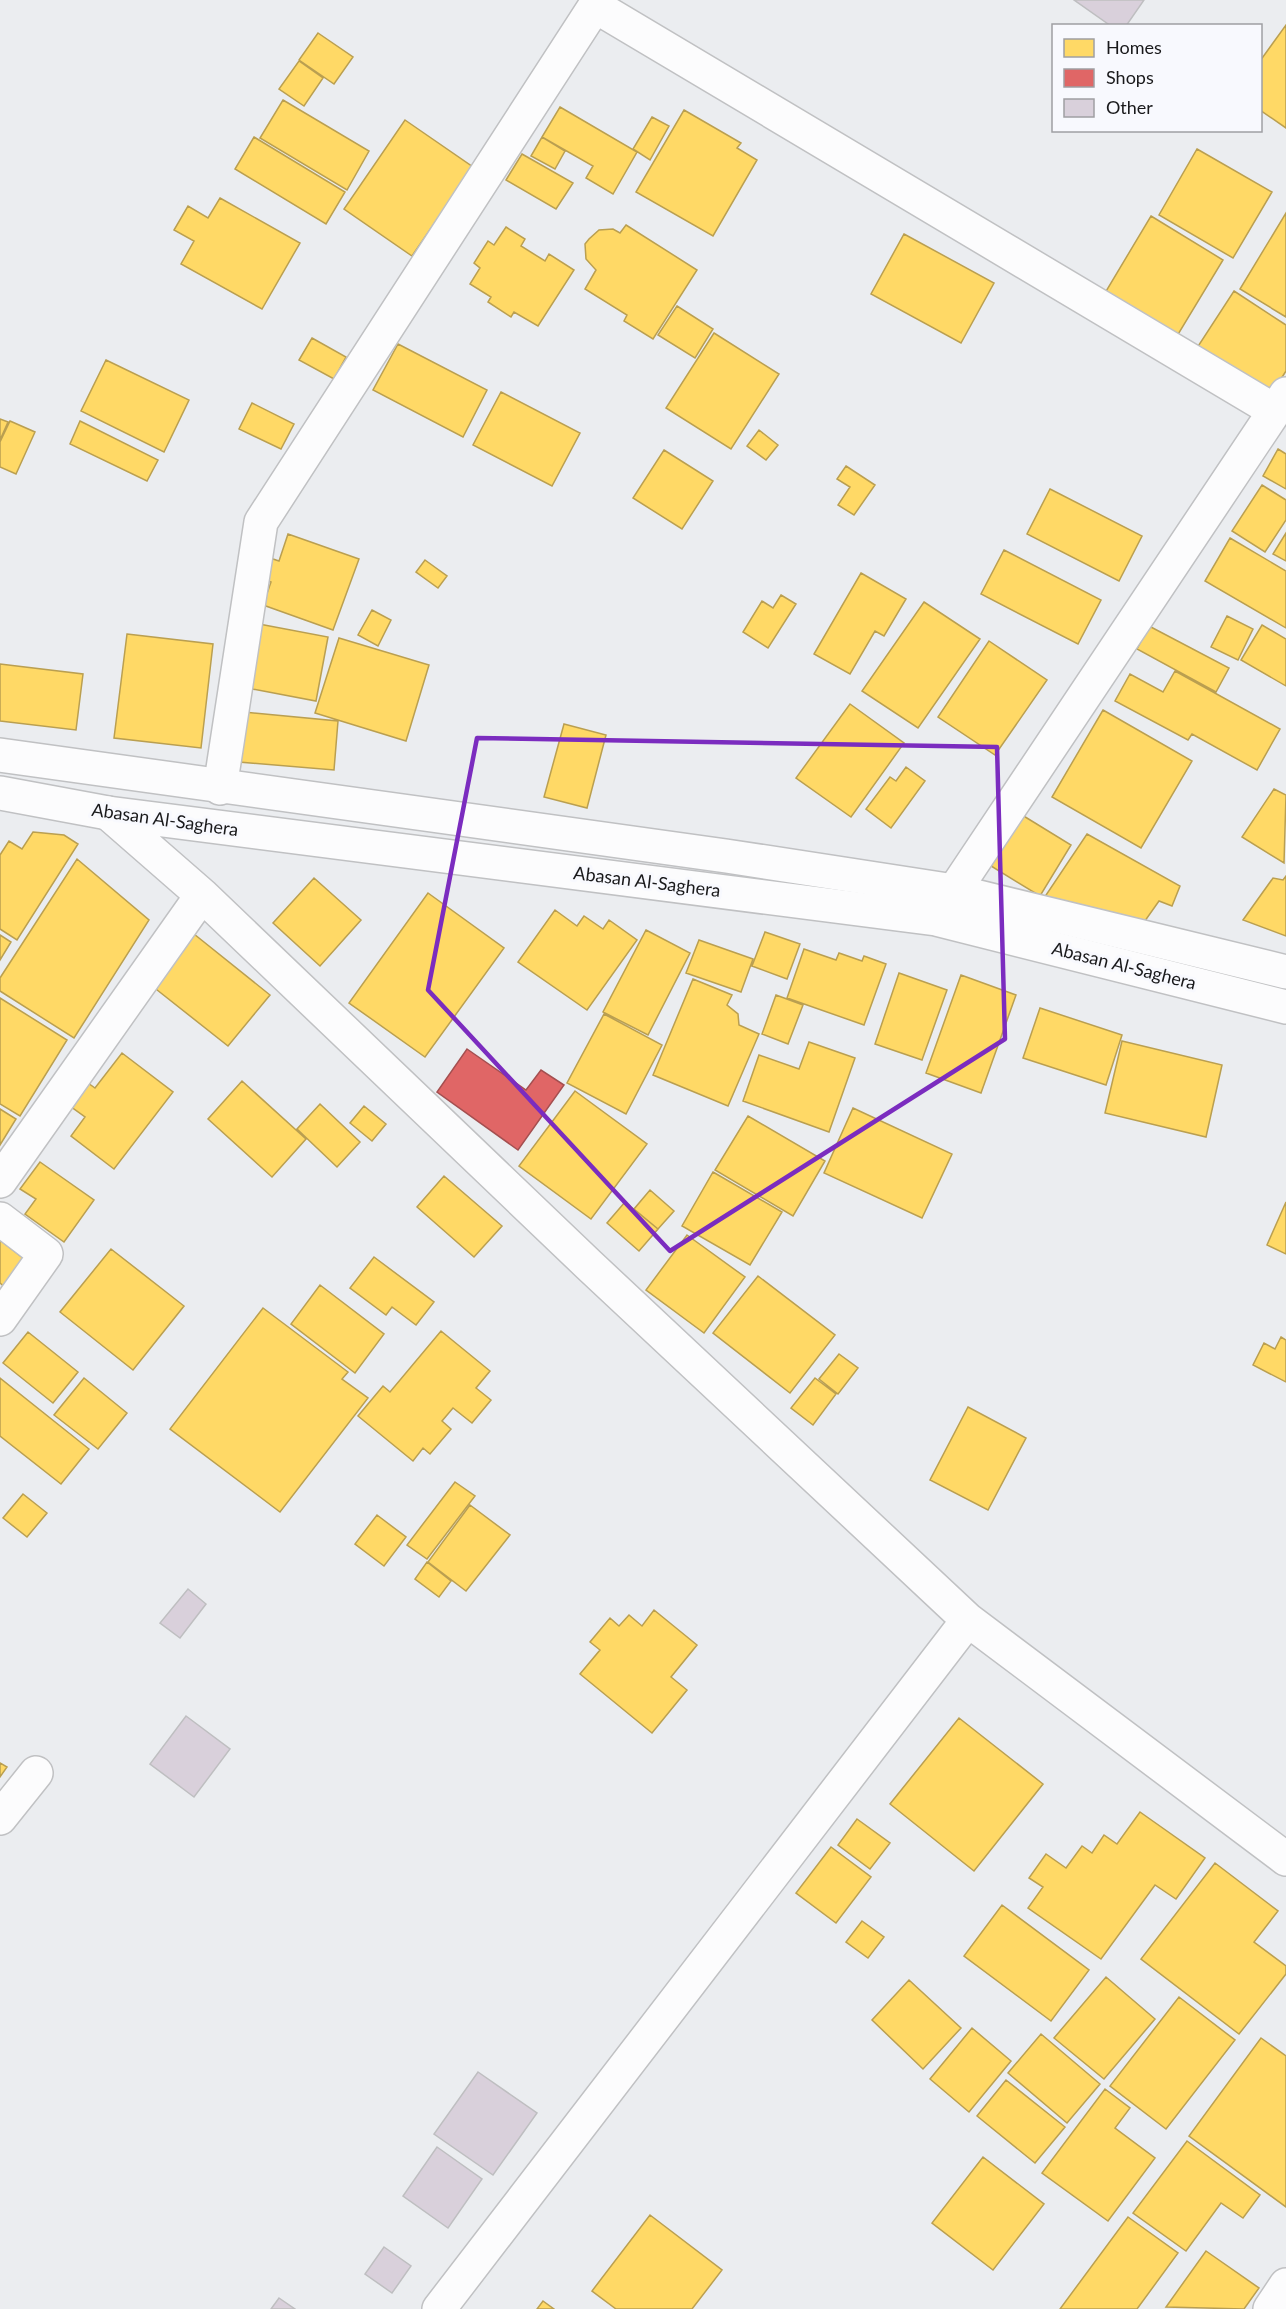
<svg xmlns="http://www.w3.org/2000/svg" width="1286" height="2309" font-family="Lato,sans-serif">
	<style>
		.homes { fill: #ffd966; stroke: #ba9f50; stroke-width: 1.5 }
		.shops { fill: #e06666; stroke: #a44f50; stroke-width: 1.5 }
		.building { fill: #d9d0db; stroke: #bebec0; stroke-width: 1.5 }
		.lines { fill: none; stroke-linecap: round; stroke-linejoin: round }
		.minor-casing { stroke: #c0c1c3; stroke-width: 36 }
		.major-casing { stroke: #c0c1c3; stroke-width: 36 }
		.minor { stroke: #fcfcfd; stroke-width: 33 }
		.major { stroke: #fcfcfd; stroke-width: 33 }
		.marked { fill: none; stroke: #7b2cbf; stroke-width: 4.5; stroke-linejoin: round }
		.labels { text-anchor: middle; stroke-width: 6; stroke-linejoin: round; paint-order: stroke }
		.street-label { font-size: 18px; fill: #19191b; stroke: #f8f9fe }
	</style>
	<rect width="100%" height="100%" fill="#ebedf0"/>
	<!-- homes -->
	<path class="homes" d="M1286 25V128L1260 110V61Z
		M318 33 353 57 334 84 299 60Z
		M299 61 323 78 304 106 279 89Z
		M283 100 369 151 347 190 260 138Z
		M560 107 637 152 613 194 586 178 593 166 542 137Z
		M684 110 741 143 737 148 757 160 713 236 636 192Z
		M652 117 669 126 650 160 633 149Z
		M405 120 473 167 412 256 344 209Z
		M254 137 345 192 326 224 235 169Z
		M542 137 565 151 555 169 531 156Z
		M1197 149 1272 192 1233 258 1159 215Z
		M522 154 573 183 556 209 506 180Z
		M220 198 300 243 262 309 181 264 194 241 174 230 188 206 208 218Z
		M1286 213V317L1240 289Z
		M1151 216 1223 260 1171 346 1099 303Z
		M626 225 697 270 653 339 624 321 627 315 585 289 596 270 586 259 585 244 589 239 599 230 613 229 620 233Z
		M506 227 525 239 521 246 545 261 549 254 574 270 538 326 514 312 511 317 488 302 491 297 470 284 480 268 474 263 488 241 494 245Z
		M904 234 994 283 961 343 871 294Z
		M1234 291 1286 325V371L1266 402 1193 354Z
		M677 306 713 329 695 358 658 335Z
		M714 333 779 374 731 449 666 408Z
		M312 338 346 357 334 379 299 360Z
		M398 344 487 390 463 437 373 390Z
		M106 360 189 400 164 452 81 411Z
		M501 392 580 433 552 486 473 445Z
		M252 403 294 424 281 449 239 429Z
		M0 419 8 422 0 440Z
		M10 421 35 432 16 474 0 467V442Z
		M80 421 158 460 147 481 70 444Z
		M759 430 778 445 766 460 747 446Z
		M1278 449 1286 454V489L1263 476Z
		M664 450 713 481 682 529 633 498Z
		M846 466 875 485 854 515 838 505 850 487 837 479Z
		M1262 485 1286 500V520L1265 552 1232 531Z
		M1050 489 1142 536 1119 581 1027 534Z
		M1286 533V561L1273 554Z
		M288 534 359 559 333 630 263 605 271 582 261 579 270 558 279 561Z
		M1230 538 1286 571V628L1205 581Z
		M1004 550 1101 600 1078 644 981 594Z
		M425 560 447 576 438 588 416 572Z
		M861 573 906 599 884 636 875 631 850 674 814 654Z
		M781 595 796 604 768 648 743 632 762 601 773 608Z
		M924 602 980 639 918 728 862 691Z
		M372 610 391 620 378 646 358 635Z
		M1227 616 1253 629 1238 660 1211 647Z
		M259 624 328 637 316 701 247 688Z
		M1262 625 1286 639V686L1241 660Z
		M1149 626 1229 668 1216 692 1137 649Z
		M127 634 213 644 201 748 114 738Z
		M339 638 429 665 406 741 315 713Z
		M989 641 1047 680 995 755 938 717Z
		M0 664 83 674 76 730 0 721Z
		M1175 671 1280 729 1257 770 1192 734 1188 740 1115 701 1130 674 1163 692Z
		M850 704 904 743 851 817 796 778Z
		M1103 710 1192 761 1141 848 1052 797Z
		M244 712 338 721 334 770 239 762Z
		M564 724 606 735 587 808 544 797Z
		M906 767 925 781 891 828 866 809 890 777 896 781Z
		M1274 789 1286 795 1284 863 1242 837Z
		M1022 815 1071 845 1040 896 991 866Z
		M33 832 64 835 78 844 17 940 0 929V855L9 841 22 849Z
		M1087 834 1180 886 1172 906 1159 901 1140 928 1042 901Z
		M77 859 149 920 74 1038 0 991V978Z
		M1286 876V936L1243 920 1273 878 1283 880Z
		M314 878 361 920 320 966 273 923Z
		M428 893 504 948 425 1057 349 1003Z
		M555 910 577 926 584 916 603 929 609 920 637 940 587 1010 518 962Z
		M189 930 270 995 228 1046 147 982Z
		M646 930 690 953 648 1035 603 1012Z
		M765 932 800 944 787 979 752 966Z
		M0 935 11 942 0 960Z
		M699 940 753 959 741 992 686 973Z
		M804 949 836 960 839 953 862 961 864 956 886 964 864 1025 787 998Z
		M899 973 947 990 922 1060 875 1044Z
		M961 975 1016 995 981 1093 926 1073Z
		M693 979 732 995 727 1005 738 1014 739 1025 759 1034 728 1106 653 1075Z
		M776 995 803 1005 788 1044 762 1034Z
		M0 998 67 1040 20 1116 0 1104Z
		M1040 1008 1122 1035 1106 1085 1023 1058Z
		M604 1014 662 1045 626 1114 567 1083Z
		M1122 1041 1222 1065 1206 1137 1105 1113Z
		M809 1042 855 1058 829 1132 743 1101 759 1055 799 1069Z
		M122 1053 173 1092 114 1169 71 1136 85 1117 63 1101 81 1078 95 1088Z
		M242 1081 306 1139 272 1177 208 1119Z
		M575 1091 647 1144 591 1219 519 1166Z
		M320 1104 360 1142 337 1167 297 1129Z
		M364 1106 386 1124 372 1141 350 1123Z
		M853 1108 952 1154 922 1218 824 1173Z
		M0 1109 16 1119 0 1145Z
		M748 1116 825 1161 793 1216 715 1170Z
		M40 1162 94 1200 64 1242 25 1214 36 1199 20 1189Z
		M713 1172 782 1212 750 1265 682 1226Z
		M444 1176 502 1226 474 1257 417 1207Z
		M650 1190 674 1211 658 1229 634 1209Z
		M625 1202 658 1229 639 1251 607 1223Z
		M1286 1202V1254L1267 1245Z
		M687 1235 745 1277 704 1333 646 1290Z
		M0 1240 28 1262 7 1289 0 1283Z
		M111 1249 184 1306 133 1370 60 1312Z
		M374 1257 434 1302 416 1325 392 1307 386 1315 350 1288Z
		M758 1276 835 1335 790 1393 713 1333Z
		M320 1285 384 1334 355 1373 291 1324Z
		M263 1308 348 1372 342 1379 368 1398 280 1512 170 1429Z
		M441 1331 490 1371 476 1388 491 1400 472 1423 453 1408 442 1421 451 1429 430 1454 423 1448 413 1461 358 1416 383 1386 390 1392Z
		M28 1332 78 1372 53 1403 3 1363Z
		M1281 1337 1286 1340V1382L1253 1365 1264 1343 1275 1349Z
		M839 1354 858 1368 838 1394 819 1379Z
		M0 1378 89 1449 61 1484 0 1436Z
		M84 1378 127 1413 98 1449 54 1415Z
		M815 1378 836 1394 813 1425 791 1408Z
		M968 1407 1026 1438 988 1510 930 1480Z
		M455 1482 475 1496 427 1559 407 1545Z
		M23 1494 47 1513 27 1537 3 1518Z
		M470 1505 510 1535 466 1591 428 1562Z
		M377 1515 406 1537 384 1566 355 1544Z
		M427 1562 451 1581 439 1597 415 1579Z
		M654 1610 697 1645 671 1677 687 1690 652 1733 580 1674 600 1650 590 1642 610 1618 619 1626 629 1615 642 1626Z
		M959 1718 1043 1784 974 1871 890 1804Z
		M0 1763 7 1767 0 1777Z
		M1140 1812 1205 1858 1176 1899 1155 1885 1101 1959 1028 1908 1043 1887 1029 1878 1046 1854 1066 1868 1082 1846 1092 1853 1104 1835 1117 1844Z
		M857 1819 890 1843 870 1869 838 1845Z
		M831 1847 871 1877 836 1923 796 1893Z
		M1215 1863 1278 1911 1254 1942 1286 1966V1974L1239 2034 1141 1959Z
		M1002 1905 1089 1970 1051 2021 964 1956Z
		M862 1921 884 1937 868 1958 846 1942Z
		M1106 1977 1155 2019 1104 2079 1054 2038Z
		M909 1980 961 2028 923 2069 872 2020Z
		M1179 1997 1235 2040 1166 2129 1110 2086Z
		M972 2028 1011 2061 969 2112 930 2079Z
		M1041 2034 1100 2084 1067 2123 1008 2073Z
		M1261 2038 1286 2056V2207L1189 2136Z
		M1006 2080 1065 2127 1035 2163 977 2116Z
		M1105 2089 1130 2108 1115 2128 1155 2158 1108 2221 1042 2173Z
		M1187 2141 1260 2195 1243 2218 1221 2203 1186 2251 1133 2213Z
		M983 2157 1044 2204 993 2270 932 2223Z
		M650 2215 722 2270 692 2309H616L592 2291Z
		M1128 2217 1178 2253 1137 2309H1060Z
		M1206 2251 1259 2288 1244 2309 1166 2307Z
		M543 2301 554 2309H537Z"/>
	<!-- shops -->
	<path class="shops" d="M467 1049 526 1090 541 1070 564 1085 518 1150 437 1092Z"/>
	<!-- building -->
	<path class="building" d="M1074 0H1144L1126 26H1111Z
		M188 1589 206 1604 180 1638 160 1623Z
		M186 1716 230 1749 194 1797 150 1764Z
		M478 2072 537 2113 493 2175 434 2134Z
		M437 2147 482 2179 448 2228 403 2196Z
		M384 2247 411 2266 392 2293 365 2274Z
		M279 2298 295 2309H271Z"/>
	<g class="lines">
		<defs>
			<path id="minor" d="M220 788 261 522 595 6 1275 411
				M108 813 202 895 589 1265 968 1620 1286 1859
				M108 813 936 919 1286 1007
				M938 915 1286 394
				M0 1181 202 895
				M0 1219 46 1254 0 1319
				M0 1818 36 1773
				M439 2309 968 1620
				M1270 2309 1286 2285"/>
			<path id="major" d="M0 755 726 856 954 891 1286 972
				M0 793 108 813"/>
		</defs>
		<!-- minor casing -->
		<use href="#minor" class="minor-casing"/>
		<!-- major casing -->
		<use href="#major" class="major-casing"/>
		<!-- minor -->
		<use href="#minor" class="minor"/>
		<!-- major -->
		<use href="#major" class="major"/>
	</g>
	<!-- marked area -->
	<path class="marked" d="M477 738 997 747 1005 1039 670 1251 428 990Z"/>
	<g class="labels">
		<!-- street labels -->
		<g class="street-label">
			<text transform="translate(165 820) rotate(8)" y="6">Abasan Al-Saghera</text>
			<text transform="translate(647 882) rotate(7)" y="6">Abasan Al-Saghera</text>
			<text transform="translate(1124 966) rotate(14)" y="6">Abasan Al-Saghera</text>
		</g>
	</g>
	<!-- legend -->
	<rect x="1052" y="24" width="210" height="108" fill="#f8f9fe" stroke="#9f9fa3" stroke-width="1.5"/>
	<rect x="1064" y="39" width="30" height="18" fill="#ffd966" stroke="#9f9fa3" stroke-width="1.5"/>
	<text x="1106" y="54" font-size="18" fill="#19191b">Homes</text>
	<rect x="1064" y="69" width="30" height="18" fill="#e06666" stroke="#9f9fa3" stroke-width="1.5"/>
	<text x="1106" y="84" font-size="18" fill="#19191b">Shops</text>
	<rect x="1064" y="99" width="30" height="18" fill="#d9d0db" stroke="#9f9fa3" stroke-width="1.5"/>
	<text x="1106" y="114" font-size="18" fill="#19191b">Other</text>
</svg>
